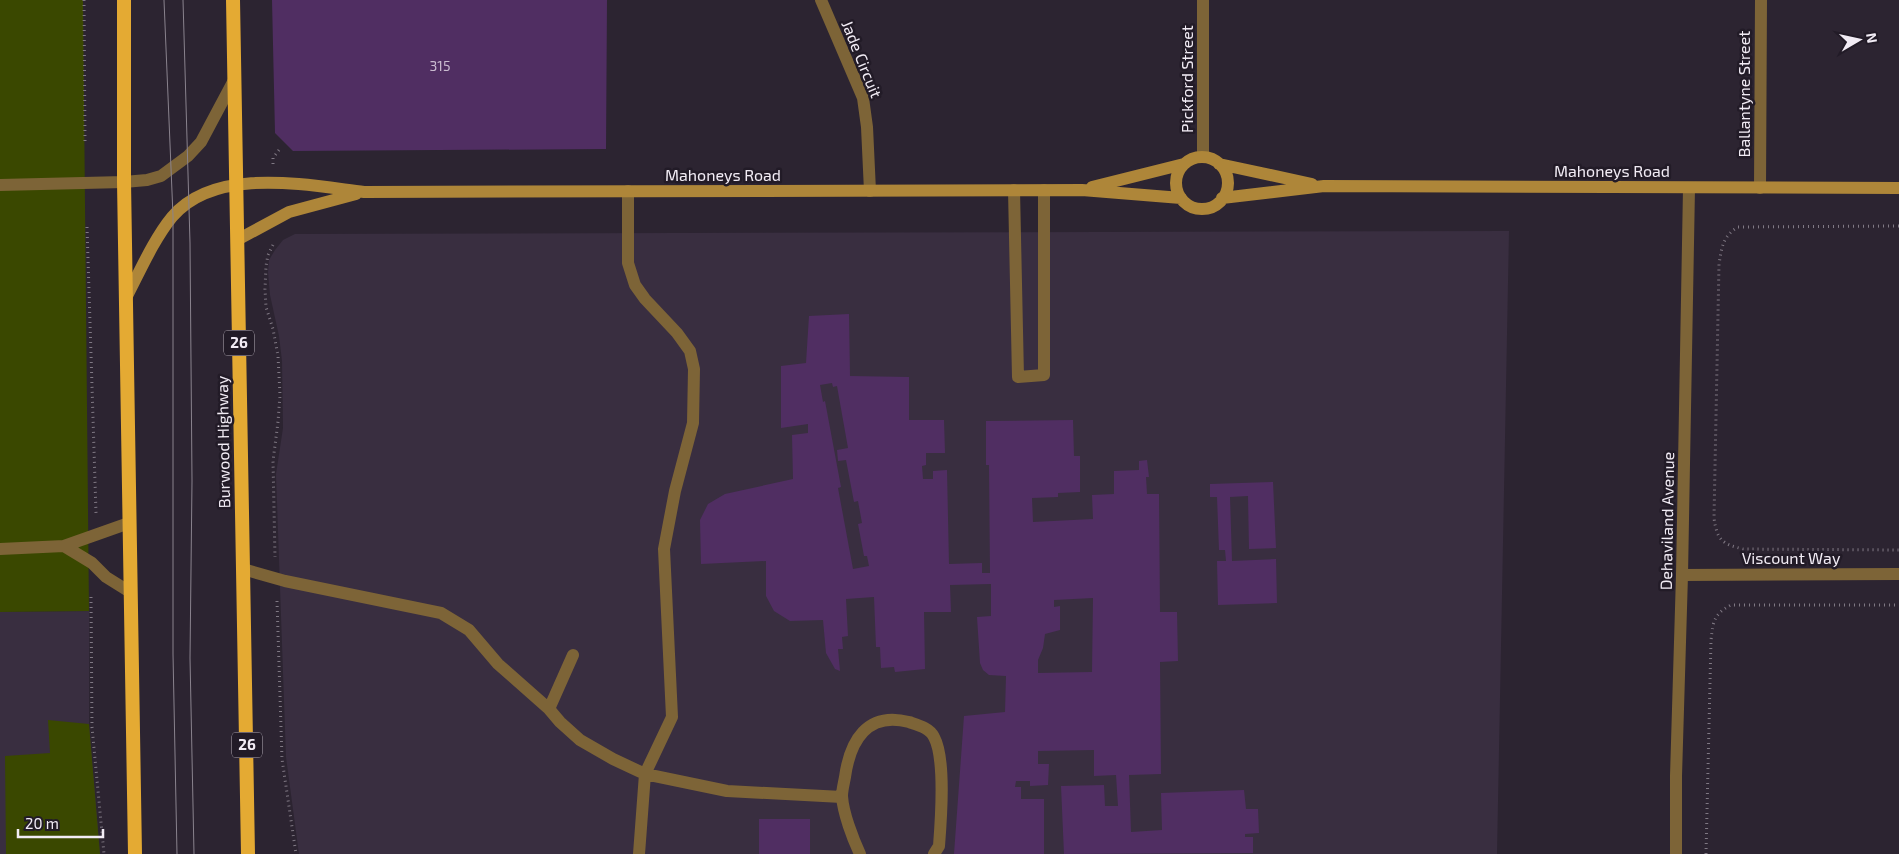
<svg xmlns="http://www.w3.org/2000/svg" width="1899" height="854" font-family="'Exo 2',sans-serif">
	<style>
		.built { fill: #392e40 }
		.green { fill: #3a4800 }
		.building { fill: #502e62; fill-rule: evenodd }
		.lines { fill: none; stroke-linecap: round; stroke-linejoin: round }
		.path { stroke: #807984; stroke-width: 3; stroke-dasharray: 1 4; stroke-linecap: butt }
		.service { stroke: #7d6437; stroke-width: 12 }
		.minor { stroke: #7d6437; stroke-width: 12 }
		.secondary { stroke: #ae8639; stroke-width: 12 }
		.trunk { stroke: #e4aa33; stroke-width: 14 }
		.tram { stroke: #8a838e; stroke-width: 1 }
		.labels { text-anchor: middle; stroke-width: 5; stroke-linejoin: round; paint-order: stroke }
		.number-label { font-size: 14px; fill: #cabcd0 }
		.shield { fill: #221b27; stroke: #b4adb7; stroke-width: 1 }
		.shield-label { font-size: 15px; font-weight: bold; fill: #f2ecf5 }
		.street-label { font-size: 16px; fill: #f2ecf5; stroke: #221b27 }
	</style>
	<rect width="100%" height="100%" fill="#2c2431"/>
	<!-- built -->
	<path class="built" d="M1509 231 1497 854H299L286 757 276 474 283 428 282 361 279 336 270 295 268 272 269 260 275 250 283 240 295 234Z
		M89 611V724L100 854H0V612Z"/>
	<!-- green -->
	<path class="green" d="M0 0H83L89 611 0 612Z
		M48 720 89 724 100 854H6L5 756 50 753Z"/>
	<!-- building -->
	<path class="building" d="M272 0H607L606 149 293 151 275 133Z
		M849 314 850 376 909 377V420H944L945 453H926V465L922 466 923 479H933V471L947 470 949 564 982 563V573H990L989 465H986V421L1073 420 1074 456H1080V492L1058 493V497L1032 498 1033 522 1093 519 1092 495 1114 494V471L1139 470V461L1147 460 1149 477H1146L1147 494H1159L1160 612H1177L1178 661 1160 662 1161 774 1129 775 1131 832 1162 830 1161 793 1244 790 1246 809H1258L1259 833 1245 834V837H1253V853L1064 854 1061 786 1104 785 1105 806H1118L1116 775 1094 776V750L1038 751V764H1049L1048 785 1030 786V781H1016L1015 787H1021V799H1044V854H954L964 716 1005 712 1006 676 989 675 983 670 980 663 977 617 991 616V584L950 585 951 612H924L925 669 895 672 894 667 881 668 880 647H876L874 597 846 599 848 636 842 637 843 649H838L840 671 835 669 826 653 823 620 790 621 774 611 766 596V561L701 564 700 520 708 504 725 494 793 479 792 435 808 433V424L781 428V366L806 363 809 316ZM832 383 833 387 837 386 848 448 837 450 838 461 846 460 854 502 858 501 862 523 858 524 864 556H867L869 566 853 569 838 488 841 487 825 401 823 402 820 385ZM1093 598 1092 672 1038 673V660L1043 648 1045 634 1060 630V606L1054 607V600Z
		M1273 482 1276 548 1249 549 1248 496 1230 497 1232 561 1276 559 1277 603 1218 605 1217 561H1226L1225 550H1219L1217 497H1210V484Z
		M759 819H810V854H759Z"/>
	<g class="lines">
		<!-- path -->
		<path class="path" d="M84 0 85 141
			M273 164V158L279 150
			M1899 226 1738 227C1722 237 1722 247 1719 264L1714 518C1717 540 1722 544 1743 549L1899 550
			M87 227 96 513
			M273 245 268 255 266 266 265 289 266 307 273 329 278 356 280 395 278 422 273 461 275 557
			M91 597 92 727 104 854
			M277 601 282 759 296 854
			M1706 854 1711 640C1713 621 1714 614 1731 605H1899"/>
		<!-- service -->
		<path class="service" d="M0 185 124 182 147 180 161 176 188 156 201 142 234 80
			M1014 190 1018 377 1044 375V190
			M628 191V263L635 285 645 299 677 333 690 351 694 369 693 423 675 491 664 549 672 717 645 774 639 854
			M64 546 92 563 106 577 130 592
			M0 549 64 546 129 523
			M243 569 285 581 441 613 469 630 498 664 549 709 560 722 580 740 613 759 645 774 727 791 842 797
			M549 709 573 655
			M860 854C853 839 843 813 842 796 842 790 844 783 845 777 850 741 867 711 909 722 918 725 930 728 934 737 946 759 941 820 939 846L934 854"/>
		<!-- minor -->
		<path class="minor" d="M821 0 863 98 867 127 870 191
			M1203 0V157
			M1760 188 1761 0
			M1682 575 1899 574
			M1676 854V776L1682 575 1689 188"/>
		<!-- secondary -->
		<path class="secondary" d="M1176 183a26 26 0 1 1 52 0a26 26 0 1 1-52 0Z
			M1219 164 1312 184
			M1092 187 1184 164
			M1222 198 1324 186 1899 188
			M237 240 289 212 356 194
			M127 296C140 271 154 239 172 217 215 166 306 185 364 192L1082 190 1181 198"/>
		<!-- trunk -->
		<path class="trunk" d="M124 0V182L135 854
			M233 0 248 854"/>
		<!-- tram -->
		<path class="tram" d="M164 0 173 216V654L177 854
			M183 0 190 243 192 481 190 658 194 854"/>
	</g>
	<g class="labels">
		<!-- number labels -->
		<g class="number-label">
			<text x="440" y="71">315</text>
		</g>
		<!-- shield labels -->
		<g class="shield">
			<rect x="224" y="330.5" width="30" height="25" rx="4"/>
			<rect x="232" y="732.5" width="30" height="25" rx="4"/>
		</g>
		<g class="shield-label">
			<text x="239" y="348">26</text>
			<text x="247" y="750">26</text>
		</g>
		<!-- street labels -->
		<g class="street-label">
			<text transform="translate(862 59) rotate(68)" y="6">Jade Circuit</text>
			<text transform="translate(1187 79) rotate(-90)" y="6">Pickford Street</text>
			<text transform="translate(1744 94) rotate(-90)" y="6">Ballantyne Street</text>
			<text x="1612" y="177">Mahoneys Road</text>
			<text x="723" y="181">Mahoneys Road</text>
			<text transform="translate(223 442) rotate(-91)" y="6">Burwood Highway</text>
			<text transform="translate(1667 521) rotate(-89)" y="6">Dehaviland Avenue</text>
			<text x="1791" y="564">Viscount Way</text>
		</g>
	</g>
	<!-- north arrow -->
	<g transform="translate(1859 40) rotate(81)" stroke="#221b27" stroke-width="4" paint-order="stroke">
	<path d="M0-4L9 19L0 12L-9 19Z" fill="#f2ecf5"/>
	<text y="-8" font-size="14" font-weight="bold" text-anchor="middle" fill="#f2ecf5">N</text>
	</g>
	<!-- scale -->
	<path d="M18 829v8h85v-8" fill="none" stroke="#f2ecf5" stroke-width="2.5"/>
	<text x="25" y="829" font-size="15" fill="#f2ecf5" stroke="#221b27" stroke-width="4" paint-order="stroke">20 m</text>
</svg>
